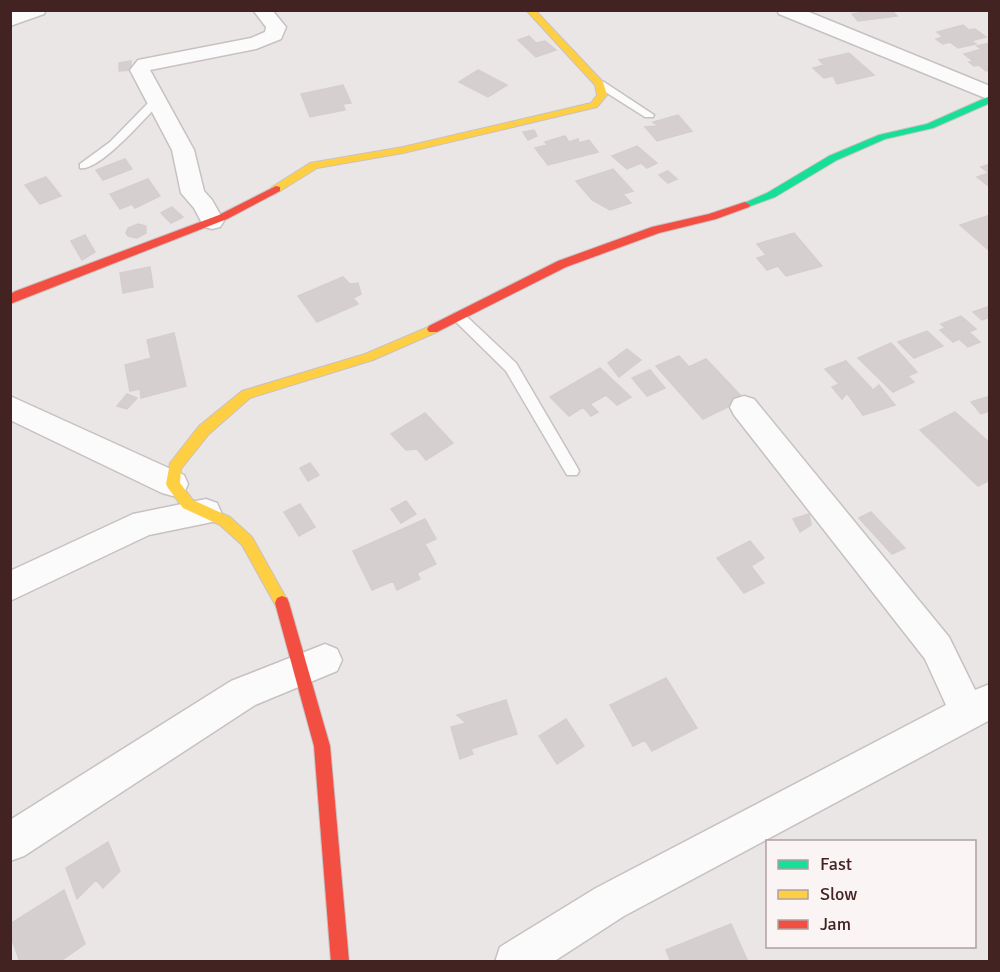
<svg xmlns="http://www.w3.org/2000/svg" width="1000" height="972" font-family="Signika,sans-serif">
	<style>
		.building { fill: #d6cfd0; stroke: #d5cecf; stroke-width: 1.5 }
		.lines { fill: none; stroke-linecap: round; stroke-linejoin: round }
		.lane-casing { stroke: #c7c1c1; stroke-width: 3 }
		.street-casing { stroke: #c7c1c1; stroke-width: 3 }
		.fast-casing { stroke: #c9c1c2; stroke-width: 2 }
		.slow-casing { stroke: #c9c1c2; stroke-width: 2 }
		.jam-casing { stroke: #c9c1c2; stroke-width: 2 }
		.lane { fill: #fcfbfb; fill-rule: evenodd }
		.street { fill: #fcfbfb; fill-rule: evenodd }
		.fast { fill: #16e098; fill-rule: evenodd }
		.slow { fill: #ffcf43; fill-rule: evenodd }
		.jam { fill: #f24e42; fill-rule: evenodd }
	</style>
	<rect width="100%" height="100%" fill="#ebe6e6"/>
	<!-- building -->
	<path class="building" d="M864 10H891L897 16 858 21 852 14 865 12Z
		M963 25 969 30 975 29 986 37 971 41 976 44 958 48 950 42 943 44 936 39 943 37 937 32Z
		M529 36 536 43 545 41 556 50 536 57 518 40Z
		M989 43 990 70 986 71 979 65 974 66 969 62 973 61 964 54 982 49 977 46Z
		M849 53 874 75 837 84 833 76 824 78 813 68 824 65 819 60Z
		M131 61V70L119 71V63Z
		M478 70 507 85 488 97 459 82Z
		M343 85 351 103 343 104 345 110 310 117 301 94Z
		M678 115 692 131 657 141 645 127 658 126 653 122Z
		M534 130 537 136 528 140 523 132Z
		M565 136 569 142 578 139 579 143 589 140 598 152 548 165 535 148 547 145 545 142Z
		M637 146 657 163 647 168 641 163 627 169 612 156Z
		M125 159 132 169 103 180 96 170Z
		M990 164V187L977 177 989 173 981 167Z
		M613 169 633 191 623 194 631 203 610 210 592 200 576 181Z
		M668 171 677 179 668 183 659 175Z
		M46 177 61 196 40 204 25 185Z
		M148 179 160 196 135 208 132 204 120 209 110 194Z
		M172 207 183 217 171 223 161 213Z
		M990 215V251L960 225Z
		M138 224 146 226V233L137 238 128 236 126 233 128 228Z
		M794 233 822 266 786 276 778 266 767 270 757 258 766 255 757 244Z
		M85 235 95 252 82 260 71 241Z
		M150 267 153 287 123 293 120 273Z
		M343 277 350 284 358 283 361 294 353 298 358 304 317 322 298 296Z
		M990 306V317L982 320 973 312Z
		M961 316 976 329 969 332 980 342 968 347 959 339 953 342 940 330 945 328 941 324Z
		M927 331 943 346 914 358 898 342Z
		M174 333 186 386 141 398 140 389 130 391 125 365 151 358 147 340Z
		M891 343 917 372 908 376 914 382 893 392 858 358Z
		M627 349 641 360 619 377 608 363Z
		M679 356 689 367 706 359 744 399 703 419 656 366Z
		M846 361 873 390 879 385 895 405 863 415 847 393 842 399 832 387 839 384 825 369Z
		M600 368 631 397 617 405 606 395 590 404 598 412 591 416 583 407 569 416 550 397Z
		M650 370 665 388 647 396 632 378Z
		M127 394 137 398 127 409 117 406Z
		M990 396V411L981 414 971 402Z
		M955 412 990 443V480L978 486 920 430Z
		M425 413 453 443 426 460 417 449 406 450 391 434Z
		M310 463 319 475 308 481 300 468Z
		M406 501 416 514 401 523 391 509Z
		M300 504 315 527 299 536 284 512Z
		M871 512 905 548 892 554 859 518Z
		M809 514 811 525 800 532 793 519Z
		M425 519 436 539 425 544 436 564 417 573 420 579 397 590 393 581 372 590 353 551Z
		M750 541 764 558 751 566 764 583 744 593 717 558Z
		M666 678 697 728 652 751 645 740 633 746 610 705Z
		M506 700 517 734 471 749 473 754 460 759 451 727 466 723 457 715Z
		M566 719 584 746 557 764 539 736Z
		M108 842 120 871 103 888 96 880 77 899 66 868Z
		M64 890 85 944 59 962H20L10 934V924Z
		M731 924 748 962H671L666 950Z"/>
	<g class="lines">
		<defs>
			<path id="lane" d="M600 81 604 82 654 115 653 117H645L596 86 595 84Z
				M155 99 159 100V104C145 118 99 172 80 168V164L110 142 151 100Z
				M459 312 464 314 516 363 577 467 579 471 577 475H567L506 371 454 320 452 317 454 314Z"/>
			<path id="street" d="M18 10H46L44 14 10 26V13Z
				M253 10H272L286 27 281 39 256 49 150 70 194 150 204 191 212 200 224 221 220 227 212 229 204 227 194 208 181 193 172 150 130 70 138 60 251 38 265 32 266 27Z
				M777 10H804L990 86V100L779 14Z
				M10 396 184 475 188 484 184 493 173 496 162 493 10 420Z
				M744 396 754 399 949 637 975 690 990 684V720L624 916 553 962H495L500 947 596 888 946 705 925 659 734 415 730 407 734 399Z
				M206 499 217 503 221 512 217 521 149 535 10 601V571L133 514Z
				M325 644 337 649 342 660 337 671 255 705 24 856 10 861V820L231 681Z"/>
			<path id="fast" d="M990 96V103L933 128 885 139 837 160 775 197 745 208 740 205 767 193 829 156 879 135 927 124Z"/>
			<path id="slow" d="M526 10H535L603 82 607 95 597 107 403 153 317 168 280 191H272V187L310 163 403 147 591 103 597 95 595 85Z
				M433 325 439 329 437 332 373 360 250 398 209 434 181 469 180 483 193 500 230 517 252 537 289 603 287 608 282 610 277 608 242 545 220 525 183 508 168 488 166 484 170 463 199 426 242 391 365 354Z"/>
			<path id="jam" d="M276 186 280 187V191L227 219 10 304V294L16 291 219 215Z
				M745 202 750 205 749 207 716 219 659 233 566 267 437 332H429L427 329 429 326 558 261 652 227 709 214Z
				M282 596 287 598 289 603 330 746 349 962H331L314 746 275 603 277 598Z"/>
		</defs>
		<!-- lane casing -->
		<use href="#lane" class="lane-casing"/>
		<!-- street casing -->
		<use href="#street" class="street-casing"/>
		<!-- fast casing -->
		<use href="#fast" class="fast-casing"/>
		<!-- slow casing -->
		<use href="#slow" class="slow-casing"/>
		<!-- jam casing -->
		<use href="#jam" class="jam-casing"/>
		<!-- lane -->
		<use href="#lane" class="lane"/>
		<!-- street -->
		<use href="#street" class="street"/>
		<!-- fast -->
		<use href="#fast" class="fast"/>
		<!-- slow -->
		<use href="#slow" class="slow"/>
		<!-- jam -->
		<use href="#jam" class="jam"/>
	</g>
	<!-- border -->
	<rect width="1000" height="972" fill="none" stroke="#422321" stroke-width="24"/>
	<!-- legend -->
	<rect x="766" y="840" width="210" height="108" fill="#faf4f5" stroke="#b0a0a0" stroke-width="1.5"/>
	<rect x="778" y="860" width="30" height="9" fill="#16e098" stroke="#b0a0a0" stroke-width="1.5"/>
	<text x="820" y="870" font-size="18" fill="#422321">Fast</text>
	<rect x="778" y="890" width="30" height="9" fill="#ffcf43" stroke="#b0a0a0" stroke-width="1.5"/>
	<text x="820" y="900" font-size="18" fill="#422321">Slow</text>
	<rect x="778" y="920" width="30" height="9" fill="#f24e42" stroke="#b0a0a0" stroke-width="1.5"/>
	<text x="820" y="930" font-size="18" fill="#422321">Jam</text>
</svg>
